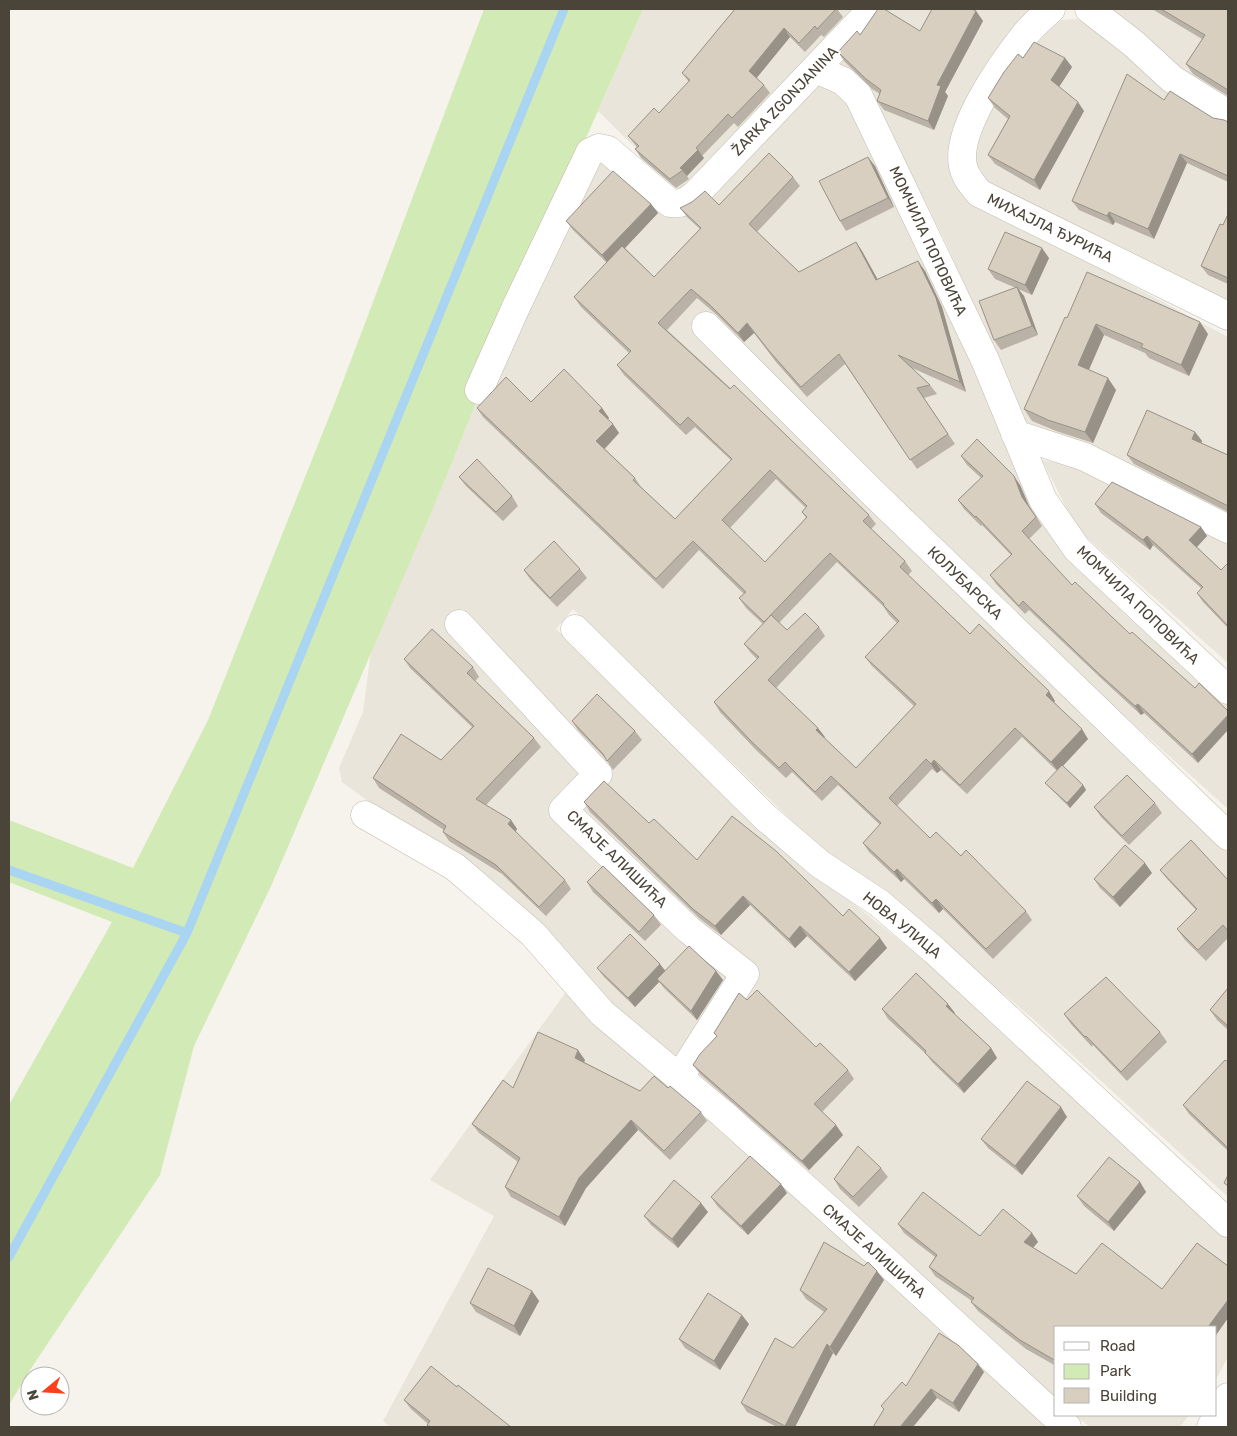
<svg xmlns="http://www.w3.org/2000/svg" width="1237" height="1436" font-family="Rubik,sans-serif">
	<style>
		.residential { fill: #eae5da }
		.green { fill: #d2eab5 }
		.lines { fill: none; stroke-linecap: round; stroke-linejoin: round }
		.stream { stroke: #a9d4f2; stroke-width: 9 }
		.minor-casing { stroke: #c2bbae; stroke-width: 29 }
		.minor { stroke: #fff; stroke-width: 28 }
		.wall { fill: #bab2a6; fill-rule: evenodd }
		.shaded-wall { fill: #979187 }
		.building { fill: #d8cfc1; stroke: #979187; fill-rule: evenodd }
		.labels { text-anchor: middle; stroke-width: 4; stroke-linejoin: round; paint-order: stroke }
		.street-label { font-size: 15px; fill: #4b4439; stroke: #fff }
	</style>
	<rect width="100%" height="100%" fill="#f6f3ec"/>
	<!-- residential -->
	<path class="residential" d="M643 9H871L687 199 598 111Z
		M888 9H1029L974 89 954 177 962 194 1228 337V522L1026 422 944 239 889 129 874 101 839 63Z
		M1103 9H1228V107Z
		M1077 19 1092 26 1228 124V302L986 184 974 167 975 134 1045 26 1061 20Z
		M814 82 836 88 852 104 920 231 1019 474 1228 701V809L1050 649 702 313 690 327 1228 849V1197L1032 1018 904 909 818 846 573 609 556 629 794 856 949 980 1228 1238V1357L1216 1379V1327H1056V1401L380 810 342 782 339 768 363 712 371 651 443 485 502 337 594 165 606 162 666 213Z
		M1042 460 1109 472 1228 536V663L1077 529Z
		M566 992 592 1021 943 1321 1054 1427H391L383 1421 494 1216 430 1180Z
		M1074 1415H1189L1180 1427H1090Z"/>
	<!-- green -->
	<path class="green" d="M484 9H643L543 235 443 485 272 884 194 1046 160 1175 30 1370 9 1405V1105L112 922 9 882V820L133 868 208 720 337 397Z"/>
	<g class="lines">
		<!-- stream -->
		<path class="stream" d="M9 870 187 933
			M9 1257 187 933 564 9"/>
		<defs>
			<path id="minor" d="M1051 9C1042 17 1032 26 1024 36 1002 64 955 130 963 166 965 177 972 184 979 193L1228 316
				M1089 9 1134 44 1172 79 1228 114
				M816 69 843 81 858 95 985 360 1043 500 1077 549 1228 690
				M706 326 871 491 1228 836
				M479 390 516 307 590 152 599 148 608 150 670 203C681 205 687 201 696 194L872 9
				M1015 434 1085 457 1228 529
				M459 624 598 774 563 810 689 930 745 974 679 1078
				M575 629 765 817 820 864 879 903 935 951 1228 1223
				M365 815 455 867 533 934 602 1013 723 1114 887 1262 1067 1427
				M1211 1427 1228 1397"/>
		</defs>
		<!-- minor casing -->
		<use href="#minor" class="minor-casing"/>
		<!-- minor -->
		<use href="#minor" class="minor"/>
	</g>
	<!-- wall -->
	<path class="wall" d="M735 9H837L843 17 824 37 821 35 805 52 790 37 756 78 764 85 770 93 738 127 734 123 702 156 704 158 687 176 689 179 676 188 641 158 635 149 637 147 628 136 659 113 689 82 682 73Z
		M1152 9H1228V96L1193 74 1186 64 1202 39Z
		M976 11 983 21 945 92 948 96 934 130 884 110 877 101 880 94 872 89 844 61 838 52 860 35 920 31Z
		M1023 58H1065L1072 67 1059 87 1084 111 1040 190 995 164 988 155 1008 119 995 108 988 98Z
		M1164 100 1213 118 1228 122V182L1187 163 1154 239 1115 222 1113 225 1079 210 1072 201Z
		M875 166 894 207 846 231 840 221Z
		M793 177 800 186 757 232 799 272 856 242 862 251 877 279 925 271 942 307 966 392 912 368 930 385 937 394 924 398 955 444 917 469 845 364 807 397 776 362 754 333 744 342 717 315 697 298 667 330 869 515 876 524 871 529 905 561 912 571 908 575 970 634 1055 701 1054 702 1088 739 1063 766 1083 785 1086 790 1070 808 1045 783 1057 771 1022 737 967 794 941 770 937 773 932 769 897 806 930 838 961 856 1026 911 1032 920 993 959 943 909 939 913 904 879 901 882 869 852 863 843 880 825 838 785 822 801 792 772 786 778 756 750 720 712 714 702 757 659 751 653 744 644 763 624 746 608 739 598 744 594 699 550 663 589 483 417 477 408 531 402 602 408 609 418 608 419 619 433 605 449 635 478 641 487 675 519 731 460 695 427 686 435 624 375 617 365 629 353 581 307 574 297 607 263 573 230 566 221 651 204 658 213 625 248 654 277 700 229 687 217 680 208 719 205ZM776 479 806 508 802 512 806 518 765 562 730 528ZM837 562 883 606 889 615 897 623 865 657 872 666 914 706 856 768 824 738 776 688 825 636 819 627 787 630 779 623Z
		M1228 214V284L1208 275 1201 266 1223 225Z
		M1049 258 1032 295 1018 289 1024 296 1038 335 1001 350 994 340 1016 288 995 279 988 269Z
		M1067 318 1208 334 1189 376 1149 358 1145 353 1104 335 1089 370 1116 390 1093 443 1056 431 1032 421 1024 409Z
		M1195 432 1202 441 1201 443 1228 455V512L1134 464 1127 455Z
		M961 456 1020 485 1029 506 1042 526 1029 539 1072 585 1075 582 1198 763 1144 713 1141 715 1104 681 1029 610 1025 614 996 584 990 575 1011 555 982 525 981 526 964 509 958 500 981 478 967 465Z
		M459 477 512 496 518 506 503 521 466 486Z
		M1095 504 1201 527 1207 536 1197 547 1221 570 1228 563V628L1203 602 1197 593 1201 588 1153 545 1150 550 1101 513Z
		M580 569 587 578 557 607 530 579 524 570Z
		M404 659 473 667 479 677 475 681 534 738 541 747 486 805 511 820 517 829 515 832 565 880 571 889 546 916 502 874 449 841 443 832 444 830 379 788 373 778 441 760 472 727 410 668Z
		M572 721 635 731 642 740 613 770 606 759 578 730Z
		M584 802 697 860 843 916 887 948 855 981 807 936 795 948 750 905 721 935 699 918 590 812Z
		M1155 803 1162 813 1129 845 1101 817 1094 807Z
		M1160 870 1228 880V938L1206 961 1185 940 1177 929 1196 910 1168 880Z
		M1152 873 1120 907 1100 888 1094 879Z
		M587 882 654 915 661 925 645 941 593 892Z
		M597 968 665 971H716L723 980 697 1020 664 988 659 982 635 1007 604 977Z
		M1228 988V1030L1217 1020 1210 1010Z
		M747 1000 816 1047 848 1070 854 1079 822 1112 843 1135 809 1170 700 1074 693 1065 717 1037 714 1033Z
		M882 1009 955 1013 954 1014 991 1048 997 1058 964 1093 932 1062 926 1054 888 1019Z
		M1064 1014 1160 1032 1167 1042 1127 1081 1093 1045 1092 1047 1071 1024Z
		M585 1060 584 1062 640 1091 668 1088 701 1112 707 1121 670 1160 638 1130 586 1188 565 1226 511 1197 505 1187 518 1162 479 1133 472 1124 513 1088Z
		M1228 1062V1151L1189 1114 1183 1105Z
		M1067 1117 1022 1175 988 1148 981 1139Z
		M881 1168 888 1177 859 1207 840 1189 834 1179Z
		M1140 1182 1146 1192 1114 1231 1084 1206 1077 1196Z
		M787 1193 748 1235 718 1207 711 1197Z
		M708 1212 678 1248 651 1225 644 1216Z
		M898 1224 980 1236 1032 1233 1038 1242 1033 1248 1076 1274 1162 1289 1228 1266V1318L1216 1335 1056 1327V1366L1026 1349 978 1311 971 1302 972 1301 935 1276 929 1267 935 1257 904 1233Z
		M884 1280 836 1356 833 1353 795 1427H777L747 1412 741 1403 793 1348 824 1312 806 1299 800 1290Z
		M532 1291 539 1301 520 1336 476 1312 470 1303Z
		M749 1324 720 1370 685 1348 679 1339Z
		M984 1372 959 1412 937 1398 884 1410 881 1406 906 1386Z
		M457 1387 511 1427H429L427 1425 428 1424 411 1409 404 1400Z"/>
	<!-- shaded-wall -->
	<path class="shaded-wall" d="M976 11 983 21 945 92 948 96 934 130 928 121 937 85Z
		M784 28 790 37 755 80 749 71Z
		M1065 58 1072 67 1057 90 1051 80Z
		M1078 102 1084 111 1040 190 1034 180Z
		M698 150 704 158 687 176 680 168Z
		M1180 154 1187 163 1154 239 1148 229Z
		M868 157 875 166 894 207 888 198Z
		M651 204 658 213 609 265 602 255Z
		M1109 212 1115 222 1113 225 1107 216Z
		M856 242 862 251 883 289 876 280Z
		M1042 248 1049 258 1032 295 1025 285Z
		M918 261 925 271 942 307 966 392 960 382Z
		M1017 287 1024 296 1038 335 1032 326Z
		M1200 322 1208 334 1189 376 1181 365Z
		M747 323 754 333 744 342 738 333Z
		M1096 324 1104 335 1086 376 1078 365Z
		M1108 378 1116 390 1093 443 1085 432Z
		M602 408 609 418 606 421 599 411Z
		M613 424 619 433 603 450 596 441Z
		M1195 432 1202 441 1199 448 1192 439Z
		M1014 476 1020 485 1029 506 1042 526 1022 497Z
		M1201 527 1207 536 1195 549 1189 540Z
		M1147 536 1153 545 1150 550 1143 540Z
		M1049 691 1055 701 1052 704 1046 695Z
		M1138 704 1144 713 1141 715 1135 706Z
		M1228 715V730L1198 763 1192 754Z
		M818 728 825 737 823 739 816 730Z
		M1082 729 1088 739 1058 771 1051 762Z
		M934 760 941 770 937 773 931 764Z
		M1083 785 1086 790 1070 808 1067 803Z
		M511 820 517 829 514 834 508 824Z
		M1145 863 1152 873 1120 907 1113 897Z
		M897 869 904 879 901 882 894 872Z
		M743 896 750 905 721 935 715 926Z
		M936 899 943 909 939 913 932 903Z
		M800 926 807 936 795 948 789 939Z
		M880 938 887 948 855 981 849 972Z
		M660 964 667 973 657 979 659 982 635 1007 628 998Z
		M716 971 723 980 697 1020 691 1011Z
		M948 1004 955 1013 952 1016 946 1006Z
		M991 1048 997 1058 964 1093 958 1084Z
		M578 1050 585 1060 582 1067 575 1058Z
		M1061 1107 1067 1117 1022 1175 1015 1166Z
		M631 1120 638 1130 586 1188 565 1226 559 1217 579 1178Z
		M836 1125 843 1135 809 1170 802 1161Z
		M1140 1182 1146 1192 1114 1231 1108 1222Z
		M781 1184 787 1193 748 1235 741 1226Z
		M701 1203 708 1212 678 1248 672 1239Z
		M1032 1233 1038 1242 1030 1251 1024 1242Z
		M877 1271 884 1280 836 1356 830 1347Z
		M532 1291 539 1301 520 1336 514 1326Z
		M1228 1300V1318L1216 1335V1327H1208Z
		M742 1315 749 1324 720 1370 714 1361Z
		M827 1344 833 1353 795 1427H786L785 1426Z
		M978 1364 984 1372 959 1412 953 1403Z
		M931 1389 937 1398 913 1427H900Z"/>
	<!-- building -->
	<path class="building" d="M735 9H836L817 29 815 26 799 43 784 28 749 71 764 85 732 118 728 114 696 148 698 150 680 168 683 170 670 179 635 149 639 146 628 136 654 108 659 113 690 80 682 73Z
		M878 9H884L920 31 932 9H972L976 11 937 85 941 86 928 121 877 101 881 90 866 79 838 52 857 31 860 35Z
		M1161 9H1228V90L1186 64 1205 35Z
		M1034 42 1065 58 1051 80 1078 102 1034 180 988 155 1010 116 988 98 1004 72 1018 54 1023 58Z
		M1127 74 1164 100 1170 91 1213 118 1224 120 1228 122V176L1180 154 1148 229 1109 212 1107 216 1072 201Z
		M769 153 793 177 749 224 799 272 856 242 876 280 918 261 936 298 960 382 898 355 930 385 917 388 948 434 910 460 839 354 801 387 770 352 747 323 738 333 710 305 691 289 658 323 730 389 734 385 869 515 863 521 905 561 900 567 970 634 979 624 1049 691 1046 695 1082 729 1051 762 1015 728 960 785 934 760 931 764 926 759 889 798 930 838 936 832 961 856 966 850 1026 911 986 949 936 899 932 903 897 869 894 872 863 843 881 823 831 776 815 792 785 762 779 768 750 740 714 702 759 657 744 644 771 615 787 630 805 613 819 627 768 680 818 728 816 730 856 768 916 704 865 657 899 621 883 605 884 604 830 553 764 622 739 598 746 592 693 541 656 579 477 408 506 377 531 402 564 369 602 408 599 411 613 424 596 441 635 478 633 480 675 519 732 459 688 417 680 425 617 365 631 351 574 297 622 246 654 277 701 228 680 208 692 202 705 191 719 205ZM770 470 807 506 802 512 807 517 765 562 722 520Z
		M868 157 888 198 840 221 819 181Z
		M613 171 651 204 602 255 566 221Z
		M1228 214V278L1201 266 1220 224 1223 225Z
		M1005 232 1042 248 1025 285 988 269Z
		M1087 272 1200 322 1181 365 1141 347 1143 344 1096 324 1078 365 1108 378 1085 432 1048 420 1024 409 1065 317 1067 318Z
		M1017 287 1032 326 994 340 979 301Z
		M1147 410 1195 432 1192 439 1228 455V506L1127 455Z
		M977 439 1014 476 1022 497 1036 517 1022 531 1072 585 1075 582 1130 634 1132 632 1195 688 1199 683 1228 711V715L1192 754 1138 704 1135 706 1097 672 1023 601 1019 606 990 575 1012 554 976 516 975 517 958 500 983 476 961 456Z
		M477 459 512 496 496 512 459 477Z
		M1112 482 1201 527 1189 540 1221 570 1228 563V626L1197 593 1203 587 1147 536 1143 540 1095 504Z
		M554 541 580 569 550 598 524 570Z
		M432 629 473 667 467 673 534 738 476 799 511 820 508 824 565 880 539 907 496 865 443 832 446 826 373 778 401 734 441 760 474 726 404 659Z
		M597 694 635 731 607 761 603 754 572 721Z
		M1062 765 1083 785 1067 803 1045 783Z
		M1127 775 1155 803 1122 836 1094 807Z
		M604 781 649 823 654 819 697 860 732 816 776 851 843 916 849 909 880 938 849 972 800 926 789 939 743 896 715 926 693 909 584 802Z
		M1191 840 1228 880V931L1223 925 1198 950 1177 929 1197 909 1160 870Z
		M1125 845 1145 863 1113 897 1094 879Z
		M603 866 654 915 639 932 587 882Z
		M630 934 660 964 628 998 597 968Z
		M689 946 716 971 691 1011 657 979Z
		M916 973 948 1004 946 1006 991 1048 958 1084 925 1053 926 1051 882 1009Z
		M1106 977 1160 1032 1121 1072 1086 1036 1085 1037 1064 1014Z
		M1228 988V1026L1210 1010Z
		M757 990 816 1047 820 1043 848 1070 814 1104 836 1125 802 1161 693 1065 700 1054 717 1036 714 1033 739 993 747 1000Z
		M538 1032 578 1050 575 1058 640 1091 654 1076 668 1088 670 1086 701 1112 664 1151 631 1120 579 1178 559 1217 505 1187 520 1158 472 1124 503 1080 513 1088Z
		M1225 1060 1228 1062V1148L1183 1105Z
		M1027 1081 1061 1107 1015 1166 981 1139Z
		M858 1146 881 1168 853 1197 834 1179Z
		M750 1156 781 1184 741 1226 711 1197Z
		M1109 1157 1140 1182 1108 1222 1077 1196Z
		M1228 1175V1186L1224 1183Z
		M674 1180 701 1203 672 1239 644 1216Z
		M923 1192 980 1236 1003 1209 1032 1233 1024 1242 1076 1274 1102 1243 1162 1289 1197 1243 1228 1266V1300L1208 1327H1056V1361L1020 1340 971 1302 974 1298 929 1267 937 1255 898 1224Z
		M824 1242 864 1266 868 1262 877 1271 830 1347 827 1344 785 1426 741 1403 775 1338 793 1348 827 1309 800 1290Z
		M488 1268 532 1291 514 1326 470 1303Z
		M708 1293 742 1315 714 1361 679 1339Z
		M939 1333 958 1345 978 1364 953 1403 931 1389 900 1427H873L884 1409 881 1406 902 1382 906 1386Z
		M431 1366 457 1387 458 1385 511 1427H431L427 1425 430 1421 404 1400Z"/>
	<g class="labels">
		<!-- street labels -->
		<g class="street-label">
			<text transform="translate(785 101) rotate(-46)" y="5">ŽARKA ZGONJANINA</text>
			<text transform="translate(1050 228) rotate(26)" y="5">МИХАЈЛА ЂУРИЋА</text>
			<text transform="translate(928 241) rotate(65)" y="5">МОМЧИЛА ПОПОВИЋА</text>
			<text transform="translate(965 583) rotate(44)" y="5">КОЛУБАРСКА</text>
			<text transform="translate(1138 605) rotate(44)" y="5">МОМЧИЛА ПОПОВИЋА</text>
			<text transform="translate(617 859) rotate(44)" y="5">СМАЈЕ АЛИШИЋА</text>
			<text transform="translate(902 925) rotate(39)" y="5">НОВА УЛИЦА</text>
			<text transform="translate(874 1251) rotate(42)" y="5">СМАЈЕ АЛИШИЋА</text>
		</g>
	</g>
	<!-- border -->
	<rect width="1237" height="1436" fill="none" stroke="#4b4439" stroke-width="20"/>
	<!-- legend -->
	<rect x="1054" y="1326" width="162" height="90" fill="#ffffff" stroke="#b7b4b0"/>
	<rect x="1064" y="1342" width="25" height="8" fill="#ffffff" stroke="#b7b4b0"/>
	<text x="1100" y="1351" font-size="15" fill="#4b4439">Road</text>
	<rect x="1064" y="1364" width="25" height="15" fill="#d2eab5" stroke="#b7b4b0"/>
	<text x="1100" y="1376" font-size="15" fill="#4b4439">Park</text>
	<rect x="1064" y="1388" width="25" height="15" fill="#d8cfc1" stroke="#b7b4b0"/>
	<text x="1100" y="1401" font-size="15" fill="#4b4439">Building</text>
	<!-- north arrow -->
	<g transform="translate(45 1391) rotate(252)"><circle r="24" fill="#ffffff" stroke="#b7b4b0"/>
	<path d="M0-4L9 19L0 12L-9 19Z" fill="#fc3f1d"/>
	<text y="-8" font-size="14" font-weight="bold" text-anchor="middle" fill="#4b4439">N</text>
	</g>
</svg>
